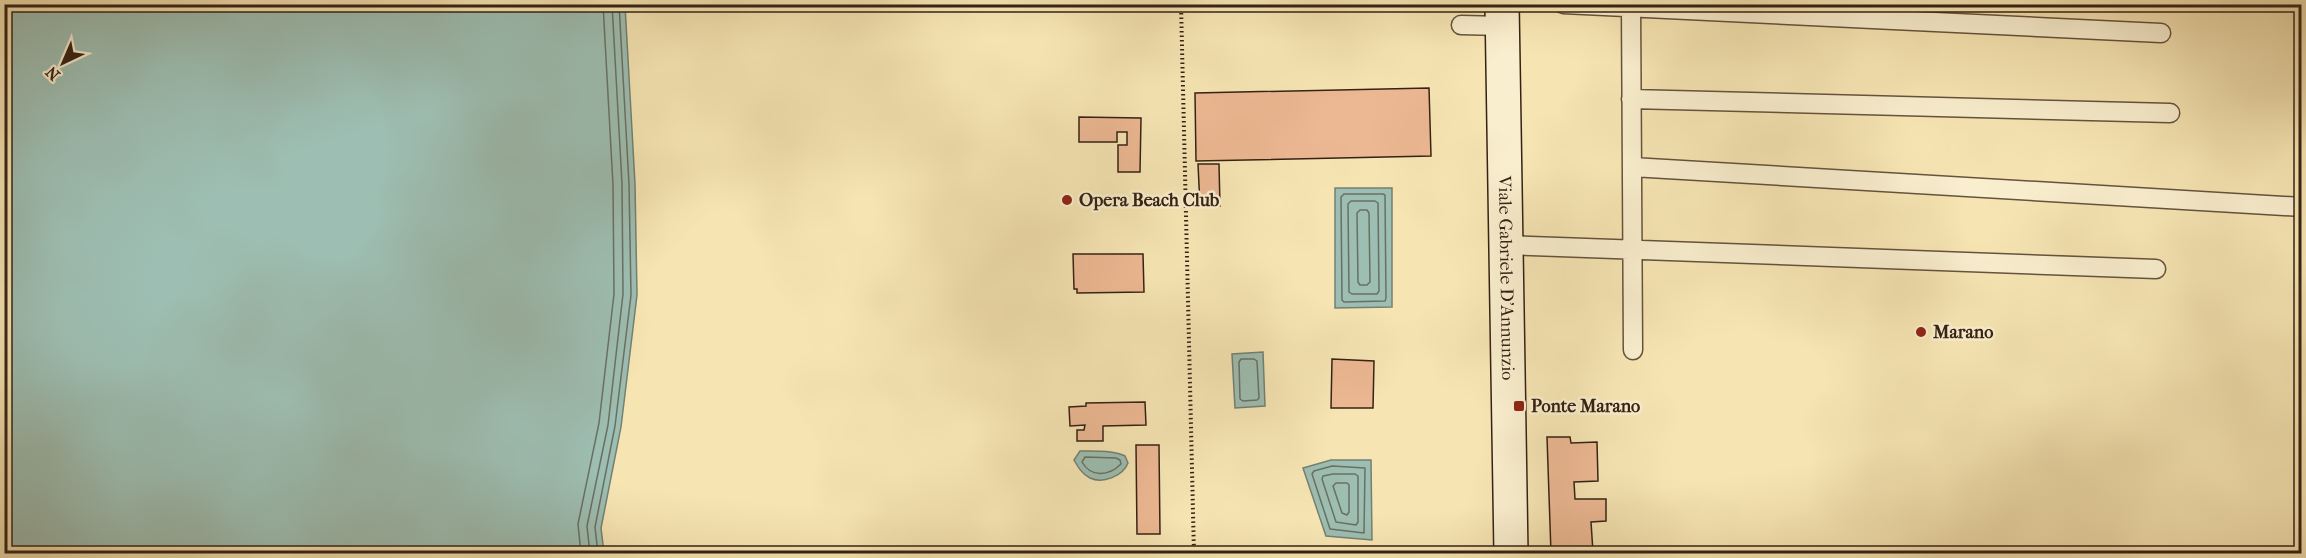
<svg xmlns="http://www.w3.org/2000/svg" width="2306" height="558" font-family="'IM FELL French Canon',serif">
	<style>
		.water { fill: #9dbeb2; stroke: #738073; stroke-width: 1.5 }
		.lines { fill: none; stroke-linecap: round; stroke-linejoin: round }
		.shore { stroke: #697063; stroke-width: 1.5 }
		.building { fill: #ecb893; stroke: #352214; stroke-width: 1.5 }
		.lane-casing { stroke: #65533c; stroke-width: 21 }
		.secondary-casing { stroke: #352214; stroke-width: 36 }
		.path { stroke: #352214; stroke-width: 4; stroke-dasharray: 1.5 3; stroke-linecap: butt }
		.lane { stroke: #f9eece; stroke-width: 18 }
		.secondary { stroke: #f9eece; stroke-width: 33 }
		.poi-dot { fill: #8f2418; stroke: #f9eece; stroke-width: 2 }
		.labels { text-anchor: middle; stroke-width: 5; stroke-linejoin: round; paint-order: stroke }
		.poi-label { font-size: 18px; font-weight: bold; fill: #352214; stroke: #f9eece; text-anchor: start }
		.street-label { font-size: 18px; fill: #352214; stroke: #f9eece }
	</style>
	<rect width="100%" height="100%" fill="#f6e5b3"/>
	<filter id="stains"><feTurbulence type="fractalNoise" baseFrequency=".00333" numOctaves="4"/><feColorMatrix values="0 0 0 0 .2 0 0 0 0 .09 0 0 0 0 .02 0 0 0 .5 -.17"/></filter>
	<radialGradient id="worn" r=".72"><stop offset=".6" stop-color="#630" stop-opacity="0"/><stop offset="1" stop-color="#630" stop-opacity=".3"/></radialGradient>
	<!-- water -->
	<path class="water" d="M4 5H625L635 184 637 295 621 427 601 528 604 553H5Z
		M1335 188H1392V307L1335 308Z
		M1263 352 1265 406 1235 408 1232 354Z
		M1080 451C1093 451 1114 450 1125 456L1128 463C1123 476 1103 484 1090 478 1082 474 1078 467 1074 460Z
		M1331 460H1371L1372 540 1326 536 1303 468Z"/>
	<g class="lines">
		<!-- shore -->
		<path class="shore" d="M1344 194H1383L1385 195 1386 298 1385 301 1344 302 1342 300 1341 197Z
			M1351 201H1375L1378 203 1379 291 1377 294H1352L1349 292 1348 204Z
			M1360 210H1367L1369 213 1370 282 1367 285H1360L1358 282 1357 213Z
			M1241 359H1254L1257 361 1259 398 1257 400 1243 401 1240 399 1239 362Z
			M1085 457 1116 458 1120 460 1121 464C1109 476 1091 478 1082 462Z
			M1332 466 1365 468 1364 533 1330 529 1312 474 1314 471Z
			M1333 474H1355L1358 476V522L1356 525 1336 522 1322 479 1323 476Z
			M1336 483H1347L1349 485V512L1347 515 1342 513 1333 486Z
			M581 554 578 524 599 423 614 294 613 185 603 4
			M590 554 587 526 608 425 623 294 622 184 612 4
			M598 554 595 527 615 426 631 295 629 184 619 4"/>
	</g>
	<!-- building -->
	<path class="building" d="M1429 88 1431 156 1196 161 1195 93Z
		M1079 117 1141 118 1140 172H1118V145H1127V132H1117V142H1079Z
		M1198 164H1219L1220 206H1200Z
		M1073 254H1143L1144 292 1077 293V289H1074Z
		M1332 359 1374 361 1373 408H1331Z
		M1145 402 1146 425 1103 426V441H1077V430H1084L1085 425 1070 426 1069 407 1086 406V403Z
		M1547 437H1570L1571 443 1597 442 1598 481 1574 482 1575 499H1606V521L1591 522 1593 552 1551 553Z
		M1136 445H1159L1160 534H1137Z"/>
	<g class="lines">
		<defs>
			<path id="lane" d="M1563 4 2161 33
				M1631 4 1633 350
				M1461 25 1502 26
				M1631 99 2170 113
				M1632 167 2302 207
				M1506 245 2156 269"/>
			<g id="secondary">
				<path id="s1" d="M1502 4 1511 554"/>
			</g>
		</defs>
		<!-- lane casing -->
		<use href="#lane" class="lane-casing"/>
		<!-- secondary casing -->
		<use href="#secondary" class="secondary-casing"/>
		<!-- path -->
		<path class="path" d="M1181 4 1194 554"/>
		<!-- lane -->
		<use href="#lane" class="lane"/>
		<!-- secondary -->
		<use href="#secondary" class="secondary"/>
	</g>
	<!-- markers -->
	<g class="poi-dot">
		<circle cx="1067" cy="200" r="6"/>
		<circle cx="1921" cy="332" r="6"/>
		<rect x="1513" y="400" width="12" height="12" rx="3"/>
	</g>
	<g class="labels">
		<!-- poi labels -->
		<g class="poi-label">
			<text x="1079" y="206">Opera Beach Club</text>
			<text x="1933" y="338">Marano</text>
			<text x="1531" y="412">Ponte Marano</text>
		</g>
		<!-- street labels -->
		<g class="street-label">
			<text dy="6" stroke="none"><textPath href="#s1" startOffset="274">Viale Gabriele D'Annunzio</textPath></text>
		</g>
	</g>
	<!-- margin -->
	<rect width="2306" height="558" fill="none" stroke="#f6e5b3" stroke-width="24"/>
	<rect x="6" y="6" width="2294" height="546" fill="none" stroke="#352214" stroke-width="3"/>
	<rect x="12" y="12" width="2282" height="534" fill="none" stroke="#352214" stroke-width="1.5"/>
	<!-- north arrow -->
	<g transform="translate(63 63) rotate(224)" stroke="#f9eece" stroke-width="4.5" paint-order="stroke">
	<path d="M0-4.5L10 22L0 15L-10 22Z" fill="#352214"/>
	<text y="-9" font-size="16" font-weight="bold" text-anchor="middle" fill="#352214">N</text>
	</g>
	<rect width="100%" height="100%" filter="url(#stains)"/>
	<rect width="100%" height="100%" fill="url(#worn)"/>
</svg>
